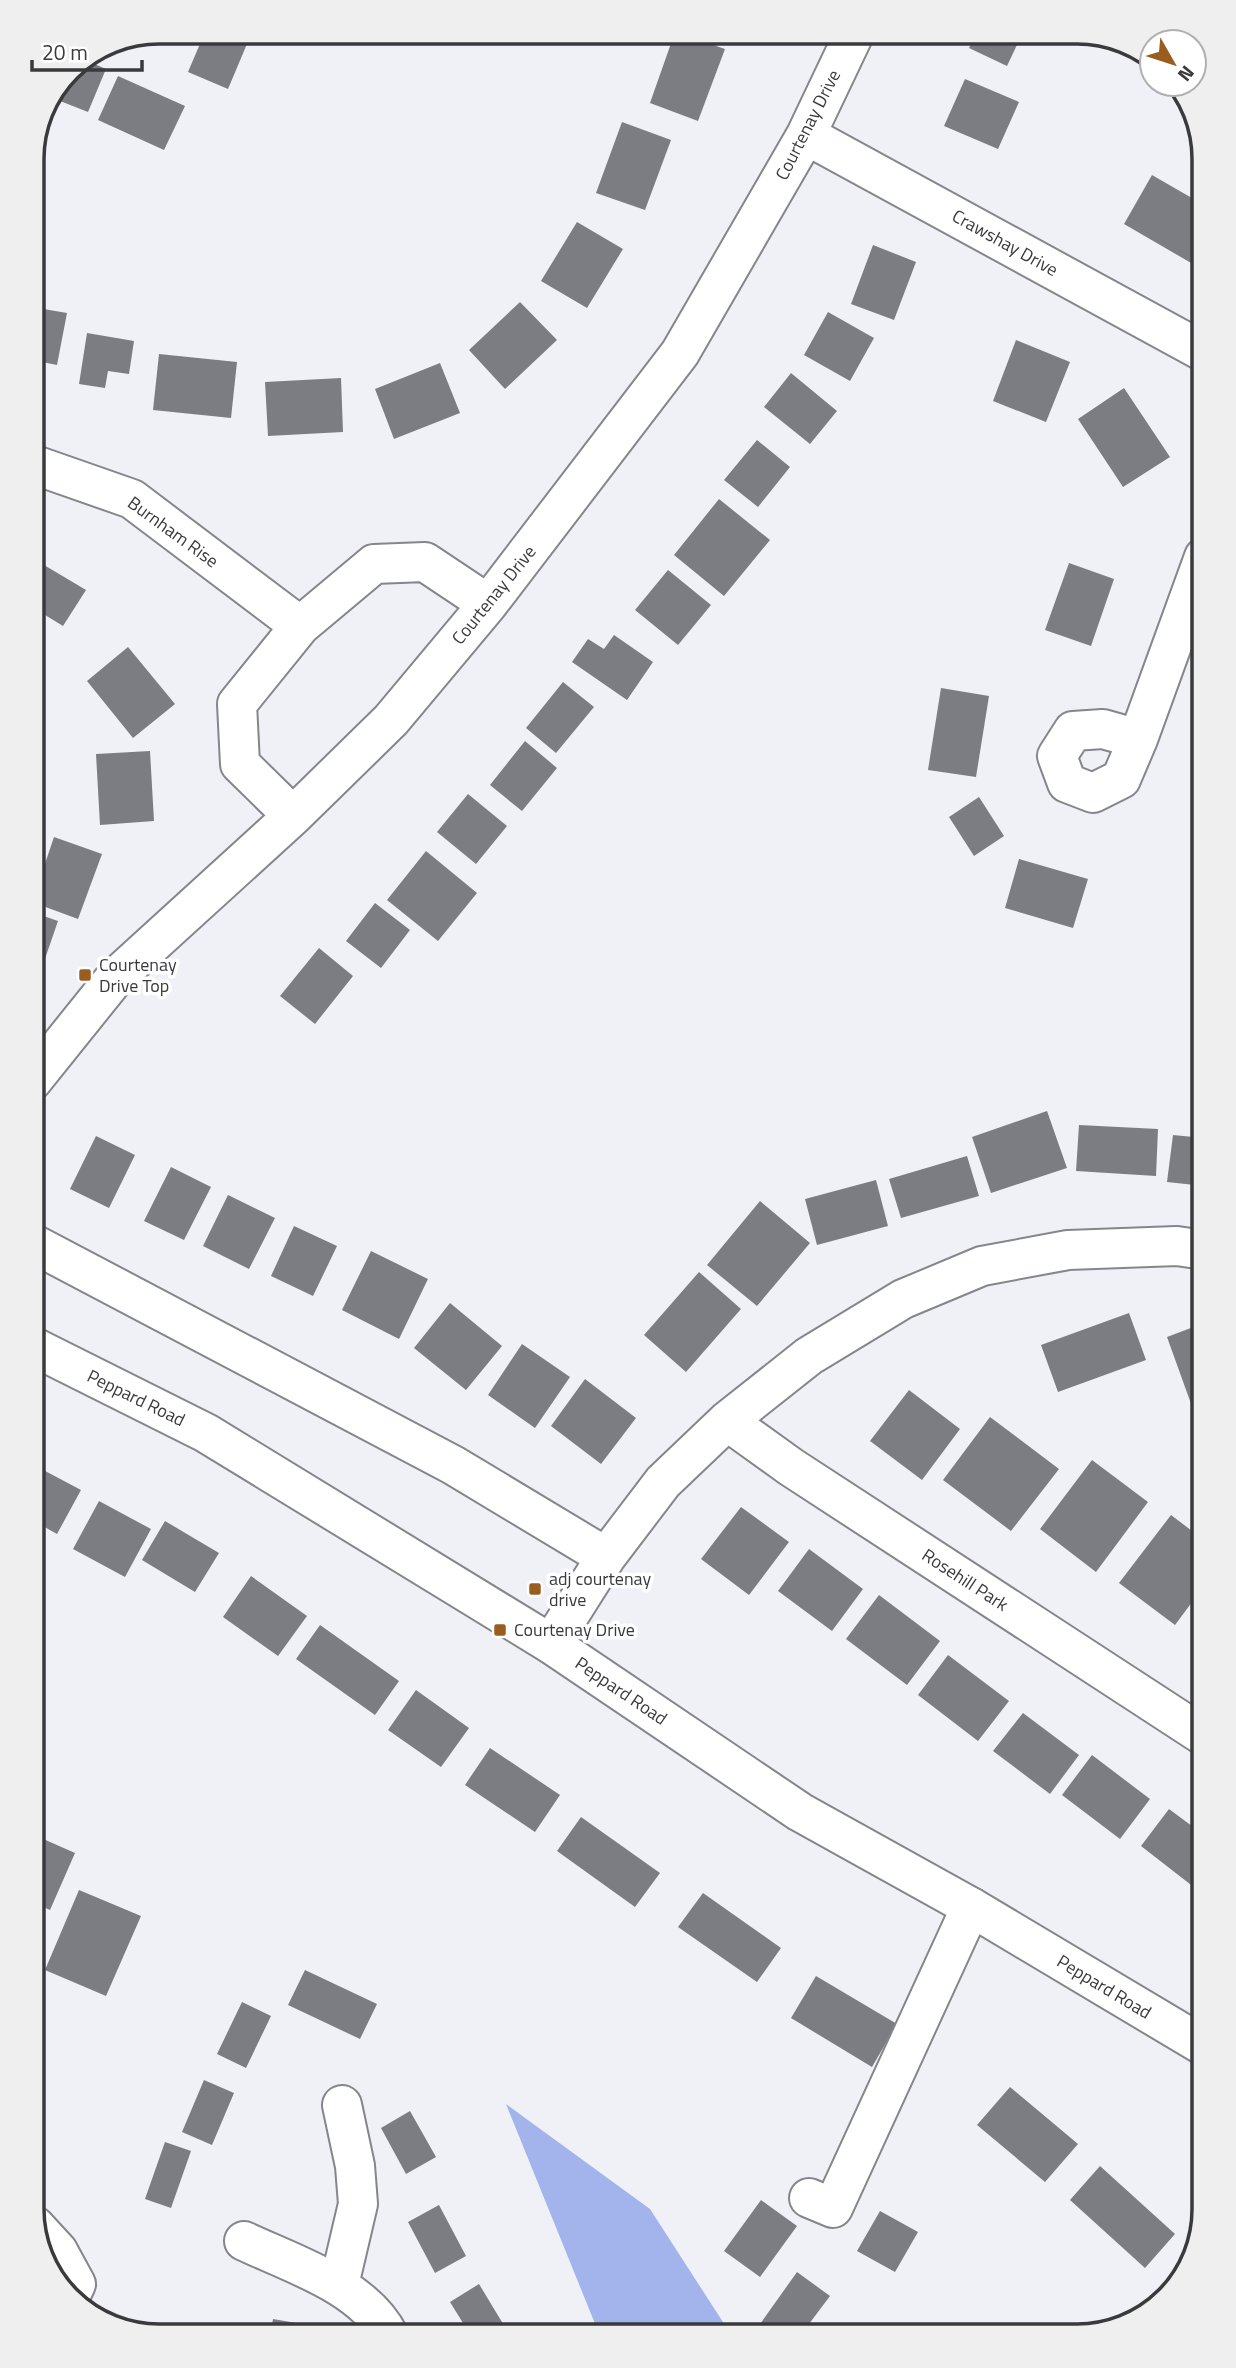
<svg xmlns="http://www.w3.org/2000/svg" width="1236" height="2368" font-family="'Titillium Web',sans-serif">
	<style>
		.forest { fill: #a3b4ed }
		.building { fill: #7c7d83 }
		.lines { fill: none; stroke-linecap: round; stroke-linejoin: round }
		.minor-casing { stroke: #84868c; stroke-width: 42 }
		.major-casing { stroke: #84868c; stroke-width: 42 }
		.minor { stroke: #fff; stroke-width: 38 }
		.major { stroke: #fff; stroke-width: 38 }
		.poi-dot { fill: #9a5d20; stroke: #fff; stroke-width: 2.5 }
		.labels { text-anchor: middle; stroke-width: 7; stroke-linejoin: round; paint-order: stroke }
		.street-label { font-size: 18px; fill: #3a3a3d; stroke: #fff }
		.poi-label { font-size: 18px; fill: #3a3a3d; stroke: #fff; text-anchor: start }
		.rim { fill: none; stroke: #3a3a3d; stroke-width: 3.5 }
	</style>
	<rect width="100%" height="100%" fill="#eff1f7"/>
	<!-- forest -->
	<path class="forest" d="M506 2104 650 2209 732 2336H600Z"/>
	<!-- building -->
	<path class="building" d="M205 32H252L228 89 188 72Z
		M675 32 725 49 698 121 650 103Z
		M977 32H1023L1007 66 969 48Z
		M83 59 106 69 88 112 55 99 69 68Z
		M118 76 185 106 164 150 98 120Z
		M965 79 1019 102 998 149 944 126Z
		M622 122 671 140 645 210 596 193Z
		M1152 175 1204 205V255L1198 267 1124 224Z
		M577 222 623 249 587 308 541 281Z
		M873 245 916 262 894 320 851 304Z
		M520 302 557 340 505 389 469 350Z
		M32 307 67 313 57 365 32 360Z
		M828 312 874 338 850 381 804 355Z
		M87 333 134 341 129 374 108 371 105 388 79 384Z
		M1016 340 1070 362 1046 422 993 401Z
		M159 354 237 362 231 418 153 410Z
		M440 363 460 413 394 439 375 389Z
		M791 373 837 411 810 444 764 407Z
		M341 378 343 432 268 436 265 382Z
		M1124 388 1170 457 1123 487 1078 419Z
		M757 440 790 467 758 507 724 480Z
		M719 499 770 540 724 596 674 555Z
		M1069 563 1114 579 1091 646 1045 630Z
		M44 565 86 590 63 626 32 607V576L36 578Z
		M668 570 711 605 678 645 635 610Z
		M614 635 653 662 627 700 572 662 588 639 604 649Z
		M128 647 175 704 133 738 87 681Z
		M563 682 594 707 556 753 526 728Z
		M941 688 989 696 976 777 928 770Z
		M525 741 557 768 522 811 490 785Z
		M150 751 154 821 100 825 96 754Z
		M468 794 507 826 476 864 437 832Z
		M979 797 1004 836 974 856 949 817Z
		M54 837 102 854 78 919 32 902Z
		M426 851 477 893 438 941 387 900Z
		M1019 859 1088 879 1073 928 1005 908Z
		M375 903 410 930 381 968 346 941Z
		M32 912 58 921 37 982 32 981Z
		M319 948 353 976 315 1024 280 996Z
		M1047 1111 1067 1168 991 1193 972 1137Z
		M1079 1125 1158 1129 1156 1176 1076 1171Z
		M1173 1135 1204 1138V1186L1167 1182Z
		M96 1136 135 1155 109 1208 70 1189Z
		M967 1156 979 1196 901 1218 889 1179Z
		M171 1167 211 1187 184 1240 144 1221Z
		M876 1180 888 1226 817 1245 805 1199Z
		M228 1195 275 1218 249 1269 203 1246Z
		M760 1201 810 1243 757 1306 707 1265Z
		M294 1226 337 1246 313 1296 271 1276Z
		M371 1251 428 1279 399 1339 342 1310Z
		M699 1272 741 1309 686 1372 644 1335Z
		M450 1303 502 1346 466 1390 414 1348Z
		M1129 1313 1146 1360 1058 1392 1041 1345Z
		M1204 1323V1408L1194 1412 1167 1337Z
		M522 1344 570 1377 535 1428 488 1395Z
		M585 1379 636 1418 601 1464 551 1426Z
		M909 1390 960 1429 922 1480 870 1441Z
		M990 1417 1059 1469 1011 1531 943 1480Z
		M1092 1460 1148 1502 1096 1572 1040 1529Z
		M32 1464 81 1490 57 1534 32 1520Z
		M99 1501 151 1529 125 1577 73 1549Z
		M741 1507 789 1542 749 1595 701 1559Z
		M1171 1515 1204 1540V1586L1175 1625 1119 1583Z
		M165 1521 219 1553 195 1592 142 1560Z
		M809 1549 863 1589 832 1631 778 1591Z
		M251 1576 307 1616 278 1656 223 1617Z
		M879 1595 940 1641 907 1685 846 1639Z
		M320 1625 399 1681 375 1715 296 1659Z
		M948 1655 1009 1701 978 1741 918 1695Z
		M416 1690 469 1728 441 1767 388 1730Z
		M1023 1713 1079 1755 1050 1794 993 1751Z
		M490 1748 560 1795 535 1832 465 1785Z
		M1092 1755 1150 1799 1120 1839 1062 1795Z
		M1169 1809 1204 1835V1876L1195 1888 1141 1846Z
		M581 1817 660 1873 635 1907 557 1851Z
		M32 1834 75 1853 50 1910 32 1902Z
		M79 1890 141 1916 106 1996 45 1970Z
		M703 1893 781 1948 757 1982 678 1927Z
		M305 1970 377 2004 360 2039 288 2005Z
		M816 1976 897 2024 872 2067 791 2018Z
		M242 2002 271 2016 246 2068 217 2054Z
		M204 2080 234 2093 212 2145 182 2132Z
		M1010 2087 1078 2144 1045 2182 977 2125Z
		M410 2111 436 2157 406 2174 381 2128Z
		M165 2142 191 2151 171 2208 145 2199Z
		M1100 2166 1175 2234 1145 2268 1070 2200Z
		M761 2200 797 2226 760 2277 724 2251Z
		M439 2205 466 2256 435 2273 408 2222Z
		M880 2211 918 2232 895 2272 857 2251Z
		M1195 2240 1183 2280 1164 2296 1159 2292Z
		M797 2272 830 2296 800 2336H756L753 2334Z
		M479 2284 508 2332 500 2336H471L450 2302Z
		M106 2316 137 2330V2332L104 2320Z
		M273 2319 308 2325 306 2336H270Z"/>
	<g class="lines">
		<defs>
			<path id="minor" d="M806 135 1204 352
				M32 464 132 499 300 626
				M1138 739 1103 729 1073 731 1057 756 1067 783 1093 793 1121 779 1138 739 1204 557
				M293 816 240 764 237 704 300 626 374 564 425 562 488 604
				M32 1081 114 979 293 816 391 720 488 604 680 353 806 135 855 32
				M32 1243 453 1465 606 1557
				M727 1421 791 1467 1204 1736
				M551 1644 606 1557 663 1482 727 1421 809 1356 903 1299 982 1266 1068 1250 1177 1246 1204 1250
				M809 2198 833 2208 971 1907
				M35 2226 58 2251 76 2284 71 2295
				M244 2241C293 2264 364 2286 389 2336
				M339 2285 358 2204 355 2166 342 2105"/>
			<path id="major" d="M32 1346 206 1433 551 1644 800 1812 971 1907 1204 2046"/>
		</defs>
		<!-- minor casing -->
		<use href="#minor" class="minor-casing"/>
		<!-- major casing -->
		<use href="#major" class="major-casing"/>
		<!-- minor -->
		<use href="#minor" class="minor"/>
		<!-- major -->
		<use href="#major" class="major"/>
	</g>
	<!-- markers -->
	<g class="poi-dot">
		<rect x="78" y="968" width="14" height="14" rx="3.5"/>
		<rect x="528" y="1582" width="14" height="14" rx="3.5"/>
		<rect x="493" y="1623" width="14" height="14" rx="3.5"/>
	</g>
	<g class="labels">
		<!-- street labels -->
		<g class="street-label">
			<text transform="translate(808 125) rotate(-63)" y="6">Courtenay Drive</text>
			<text transform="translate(1005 243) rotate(29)" y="6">Crawshay Drive</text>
			<text transform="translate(173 532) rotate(36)" y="6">Burnham Rise</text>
			<text transform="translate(494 595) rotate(-51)" y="6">Courtenay Drive</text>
			<text transform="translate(136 1398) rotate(26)" y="6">Peppard Road</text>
			<text transform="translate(965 1580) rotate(33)" y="6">Rosehill Park</text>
			<text transform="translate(621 1691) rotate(34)" y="6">Peppard Road</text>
			<text transform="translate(1104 1987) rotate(31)" y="6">Peppard Road</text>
		</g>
		<!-- poi labels -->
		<g class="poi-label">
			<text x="99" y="971">Courtenay<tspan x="99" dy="21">Drive Top</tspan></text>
			<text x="549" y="1585">adj courtenay<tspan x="549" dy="21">drive</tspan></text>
			<text x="514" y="1636">Courtenay Drive</text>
		</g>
	</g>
	<!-- crop -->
	<path d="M0 0H1236V2368H0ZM159 44H1077A115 115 0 0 1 1192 159V2209A115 115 0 0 1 1077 2324H159A115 115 0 0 1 44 2209V159A115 115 0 0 1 159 44Z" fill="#efefef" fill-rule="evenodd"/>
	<path class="rim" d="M159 44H1077A115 115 0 0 1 1192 159V2209A115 115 0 0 1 1077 2324H159A115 115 0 0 1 44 2209V159A115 115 0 0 1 159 44Z"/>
	<!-- north arrow -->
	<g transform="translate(1173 63) rotate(129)"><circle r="33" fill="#ffffff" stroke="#b0b0b1" stroke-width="2"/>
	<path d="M0-5L12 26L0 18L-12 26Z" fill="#9a5d20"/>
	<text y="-10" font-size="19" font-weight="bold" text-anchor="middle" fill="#3a3a3d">N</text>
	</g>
	<!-- scale -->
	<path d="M32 60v10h110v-10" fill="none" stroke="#3a3a3d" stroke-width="3.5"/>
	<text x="42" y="60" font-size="21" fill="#3a3a3d" stroke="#ffffff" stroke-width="5" paint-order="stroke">20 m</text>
</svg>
